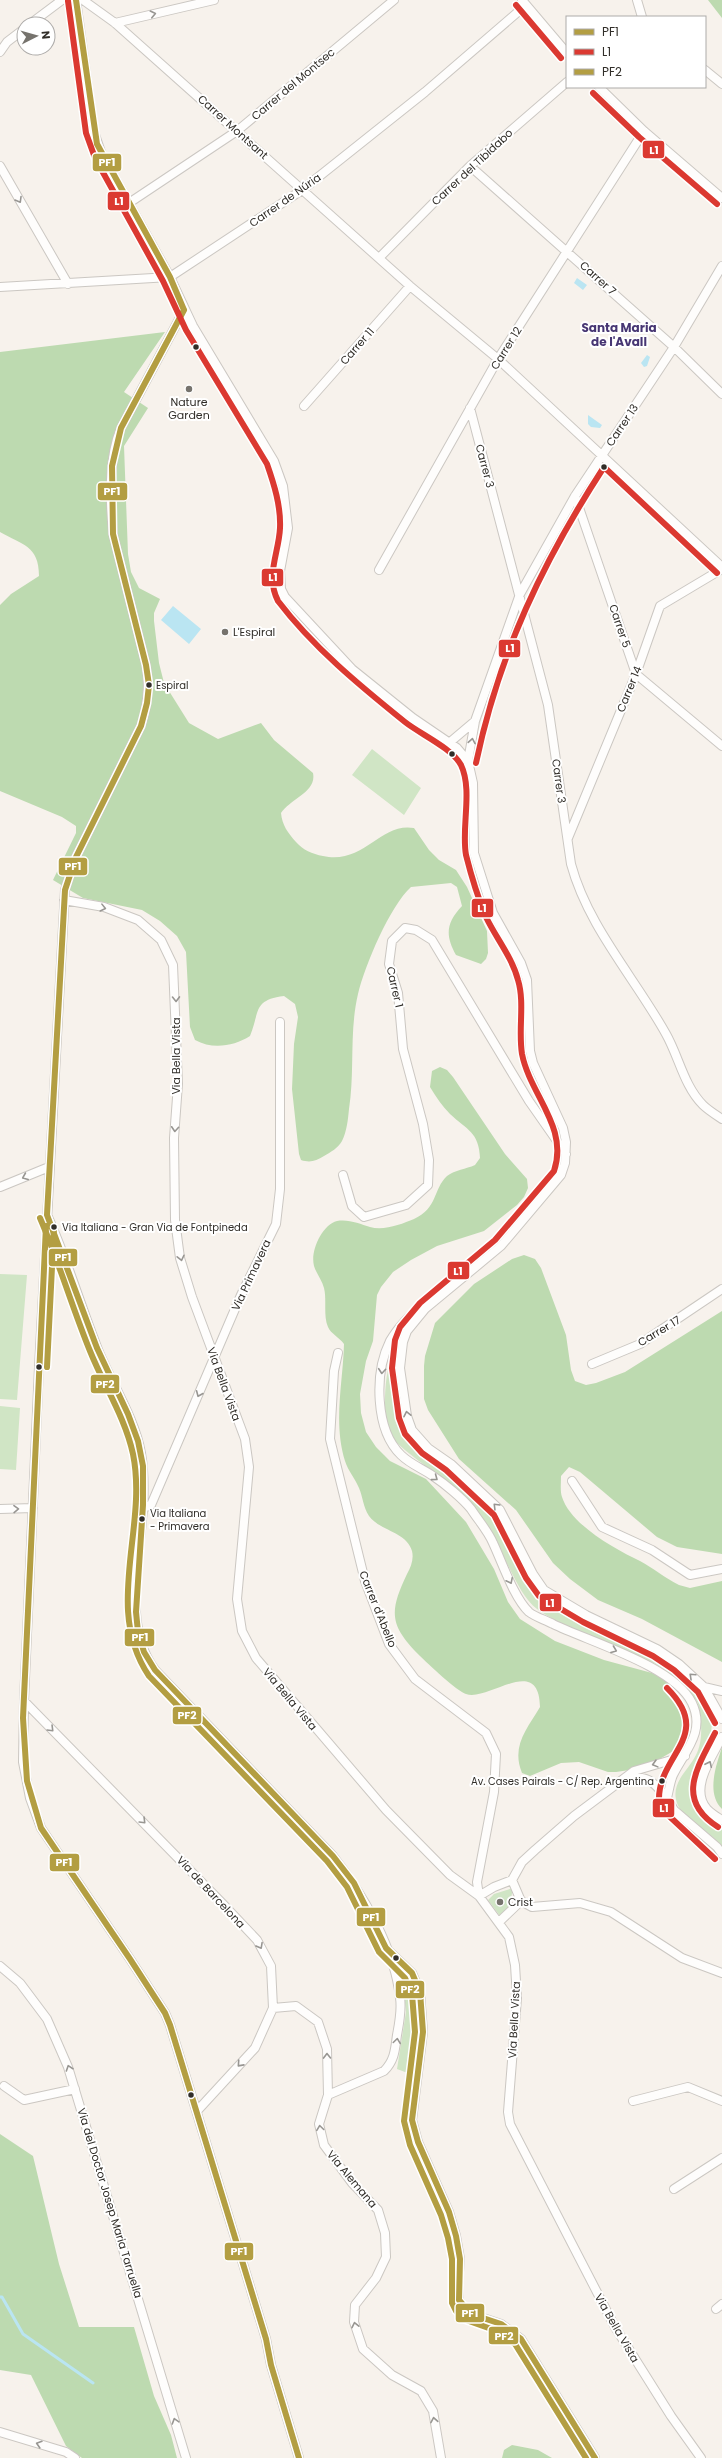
<svg xmlns="http://www.w3.org/2000/svg" width="722" height="2458" font-family="Poppins,sans-serif">
	<style>
		.green { fill: #d0e5c5 }
		.forest { fill: #bddab0 }
		.water { fill: #bae5f2 }
		.lines { fill: none; stroke-linecap: round; stroke-linejoin: round }
		.stream { stroke: #bae5f2; stroke-width: 3 }
		.minor-casing { stroke: #cbc7c2; stroke-width: 10 }
		.minor { stroke: #fefdfc; stroke-width: 8 }
		.bus-1-casing { stroke: #fff; stroke-width: 9 }
		.bus-2-casing { stroke: #fff; stroke-width: 9 }
		.bus-3-casing { stroke: #fff; stroke-width: 9 }
		.bus-1 { stroke: #b39e42; stroke-width: 6 }
		.bus-2 { stroke: #db3931; stroke-width: 6 }
		.bus-3 { stroke: #b39e42; stroke-width: 6 }
		.oneway { stroke: #989692 }
		.bus-dot { fill: #312e29; stroke: #fff; stroke-width: 1.5 }
		.poi-dot { fill: #76736d; stroke: #fff; stroke-width: 1.5 }
		.labels { text-anchor: middle; stroke-width: 4; stroke-linejoin: round; paint-order: stroke }
		.bus-label { font-size: 10px; fill: #312e29; stroke: #fff; text-anchor: start }
		.street-label { font-size: 11px; fill: #312e29; stroke: #fff }
		.poi-label { font-size: 11px; fill: #312e29; stroke: #fff; text-anchor: start }
		.neighbourhood-label { font-size: 12px; font-weight: bold; fill: #473673; stroke: #fff }
		.line-badge { stroke: #fff; stroke-width: 1.5 }
		.badge-label { font-size: 11px; text-anchor: middle; font-weight: bold; fill: #fff }
	</style>
	<rect width="100%" height="100%" fill="#f7f2ec"/>
	<!-- green -->
	<path class="green" d="M372 749 421 788 404 815 352 775Z
		M0 1274 27 1275 17 1400 0 1399Z
		M392 1358 395 1360 396 1365 400 1410 411 1440 470 1488 495 1512 534 1586 544 1596C595 1625 677 1652 709 1703 722 1747 686 1765 695 1800 699 1813 713 1819 722 1828V1847C711 1831 682 1819 677 1803 670 1783 688 1771 696 1755 702 1744 702 1728 700 1716 699 1711 699 1704 696 1700 659 1647 586 1644 537 1609 520 1597 507 1561 497 1543 490 1529 478 1514 468 1501 453 1482 394 1448 388 1431 383 1415 384 1373 392 1358Z
		M0 1406 20 1408 16 1470 0 1469Z
		M513 1888 510 1904 500 1916 488 1900 494 1894Z
		M402 1974 408 1975 418 2023 413 2075 397 2069 406 2012Z"/>
	<!-- forest -->
	<path class="forest" d="M708 0H722V18Z
		M165 332 124 392 148 408 124 446 128 554 131 572 139 588 160 599 154 613V621L159 663 164 683 189 723 218 739 261 723 274 740 313 773C317 792 290 799 281 813 282 825 288 833 296 842 303 850 312 854 323 856 364 865 380 822 414 828L429 850 439 860 456 870 467 887 487 931 488 953 486 959 481 964 456 955C445 935 446 923 462 906L457 887 451 883 411 887C390 906 365 965 358 994 349 1032 355 1071 349 1109 348 1119 347 1131 342 1141 338 1148 331 1152 324 1156 316 1161 310 1163 301 1160L299 1154 292 1089 294 1044 298 1017 295 1004 284 996C253 1000 260 1011 250 1036 234 1046 213 1050 195 1040L190 1027 186 952 177 936 160 921 142 910 83 898 53 880 76 833V826L62 817 0 791V605L11 594 39 576C39 545 22 545 0 532V352Z
		M440 1067 447 1070 453 1077 505 1154 527 1179 528 1188 524 1197 517 1205 484 1231 437 1246 411 1260 393 1272 381 1287 377 1295 373 1341 366 1361 360 1394 361 1413 366 1432 376 1447 390 1461 426 1479 466 1522 494 1569 508 1602 520 1619 555 1641 604 1660 652 1673 663 1679 671 1686 682 1713 684 1735 681 1743 675 1750 658 1760 636 1769 616 1772H608L579 1762 561 1763 530 1776 522 1773C511 1746 527 1729 540 1707 539 1653 489 1702 466 1694 458 1692 427 1663 420 1656 389 1625 389 1612 407 1574 411 1567 414 1559 412 1551 407 1532 380 1531 369 1516 363 1507 363 1497 359 1488 355 1478 348 1471 345 1461 333 1423 343 1382 344 1344 339 1337 331 1334 328 1327 323 1316 327 1300 324 1288 322 1280 316 1273 314 1266 310 1251 322 1225 337 1221 349 1219 360 1224 370 1227 384 1231 402 1224 414 1219 438 1208 433 1189 447 1176 455 1170 466 1169 475 1165L480 1158C479 1132 467 1130 450 1114 442 1106 436 1097 430 1087L432 1071Z
		M524 1255 535 1259 541 1268 566 1335 571 1370 575 1381 586 1385 596 1383 625 1372 722 1311V1554L677 1547 657 1537 580 1472 569 1467 561 1476C561 1483 560 1491 562 1497 571 1525 615 1549 640 1561 653 1568 665 1578 679 1585L690 1588 722 1581V1662L642 1619 598 1600 570 1579 553 1563 516 1510 459 1459 428 1410 424 1399V1366L425 1356 435 1323 474 1284 512 1259Z
		M722 1747V1809C706 1793 716 1766 722 1747Z
		M0 2134 33 2156 59 2264 79 2327H134L154 2396 171 2435 177 2458H82L66 2446 31 2375 0 2370Z
		M512 2445 538 2450 552 2458H502L504 2450Z"/>
	<!-- water -->
	<path class="water" d="M577 278 587 285 583 290 574 283Z
		M647 355 650 357 647 366 644 367 641 363Z
		M588 415 602 425 600 428 591 427 588 424Z
		M173 606 201 629 189 644 161 620Z"/>
	<g class="lines">
		<!-- stream -->
		<path class="stream" d="M0 2297H2L23 2334 93 2383"/>
		<defs>
			<path id="minor" d="M76 0 94 132 102 155 170 277 193 326 274 461 283 486 288 528 280 571 281 589 285 597 352 669 413 718 457 748 468 761 473 783 474 853 493 913 521 963 527 980 530 1051 533 1063 563 1128 566 1142 565 1163 561 1175 501 1246 425 1309 407 1331 403 1342 400 1368 407 1416 412 1430 428 1448 451 1464 500 1510 533 1574 544 1590 586 1615 657 1649 679 1664 704 1687 722 1719
				M83 0 115 23 410 286 498 359 722 567
				M522 0 567 53
				M637 0 642 17
				M115 23 214 0
				M30 24 62 0
				M0 52 7 42 24 29
				M705 70 722 84
				M599 87 644 131 722 198
				M0 166 68 284
				M470 166 674 347 722 394
				M129 203 237 131 394 0
				M380 257 470 166 567 82
				M0 287 170 277 302 190 425 92 526 5
				M184 310 121 428C108 458 110 501 113 534L146 665C150 686 148 705 141 726L76 857 65 890 39 1367 24 1701 23 1762 30 1798 41 1828 130 1959 165 2013 170 2025 266 2339 271 2365 299 2458
				M304 406 410 286
				M470 408 548 705 571 864C588 927 635 978 666 1034 679 1057 684 1086 703 1105 708 1110 716 1115 722 1119
				M575 496 636 674 722 746
				M379 570 498 359 644 131
				M449 743 475 721
				M468 761 475 721 520 594 575 496 674 347 722 266
				M568 838 636 674 660 606 722 569
				M64 900 104 907 138 920 161 940 173 965 178 1084 174 1138 175 1220 180 1258 192 1297 245 1439 249 1467 237 1599 242 1631 256 1658 386 1810 450 1875 479 1896 509 1937 515 1965 517 1998 508 2112 510 2124 615 2327 671 2416 701 2458
				M343 1175 352 1206 364 1217 406 1205 428 1185 429 1160 423 1124 403 1049 398 993 389 964 392 941 405 928 416 930 432 940 529 1101 566 1154
				M0 1187 49 1167
				M48 1217C67 1259 80 1304 97 1347 110 1381 135 1418 141 1453 144 1470 144 1490 143 1508 140 1558 122 1626 155 1670L333 1856C363 1894 395 1949 400 1998 402 2010 399 2024 397 2035 395 2049 395 2060 384 2071L328 2095 319 2124 324 2145 352 2183 378 2210 385 2233 386 2257 376 2278 355 2305 354 2322 363 2349 392 2375 421 2391 433 2411 441 2458
				M426 1301C413 1312 399 1325 390 1341 374 1373 375 1430 401 1455 410 1464 423 1469 433 1476 445 1484 462 1498 471 1509 478 1520 488 1531 493 1543 502 1562 514 1598 529 1612 535 1617 546 1620 553 1624 590 1642 674 1666 692 1703 706 1732 684 1752 673 1775 670 1782 669 1790 667 1798L674 1810 717 1847 722 1854
				M338 1353 334 1371 330 1439 365 1581 389 1644 415 1679 486 1733 496 1754 494 1792 477 1882 479 1896 494 1887 512 1880 521 1901 499 1922
				M592 1364 640 1344 722 1289
				M572 1481 602 1527 652 1550 690 1575 722 1569
				M143 1508 151 1505 241 1295 276 1224 280 1189V1022
				M0 1509 33 1508
				M704 1687 722 1691
				M24 1701 223 1904 257 1940 271 1966 273 2008 255 2048 197 2111
				M722 1737C712 1757 689 1789 707 1809 711 1813 717 1817 722 1820
				M628 1777C650 1776 653 1782 667 1798
				M512 1880 522 1862 535 1850 574 1816 634 1771 685 1756
				M521 1901 532 1907 580 1903 611 1912 682 1958 722 1973
				M389 1951 412 1973 420 1992 423 2032 412 2120 418 2142 449 2212 456 2236 460 2259 458 2285 459 2300 462 2306 471 2314 501 2324 521 2339 595 2458
				M0 1966 20 1983 47 2019 68 2067 186 2458
				M273 2008 296 2006 318 2022 327 2049 328 2095
				M4 2086 24 2100 75 2089
				M633 2101 688 2087 722 2101
				M674 2189 722 2158
				M716 2309 722 2304
				M0 2432 66 2452 75 2458"/>
		</defs>
		<!-- minor casing -->
		<use href="#minor" class="minor-casing"/>
		<!-- minor -->
		<use href="#minor" class="minor"/>
		<defs>
			<path id="bus-1" d="M76 0 97 144 170 277 184 310
				M184 310 121 428 112 466 113 534 146 665 149 685 147 703 141 726 76 857 65 890 47 1215 97 1348 128 1414 138 1441 143 1466V1505L136 1612 138 1632 144 1652 155 1670 333 1856 354 1883 386 1948 412 1973 420 1992 423 2032 412 2120 418 2142 449 2212 456 2236 460 2259 459 2300 471 2314 501 2324 521 2339 595 2458
				M46 1226 23 1718 27 1781 41 1828 130 1959 165 2013 170 2025 266 2339 271 2365 299 2458"/>
			<path id="bus-2" d="M68 1 86 133 95 158 163 281 186 330 267 464C274 484 281 506 280 528 279 553 265 576 278 601 313 647 359 685 405 722 420 734 452 748 461 765 473 790 461 828 466 855 471 875 478 898 486 917 496 938 512 957 518 980 525 1003 518 1030 522 1054 530 1095 569 1127 554 1171L495 1240 420 1303 400 1327 395 1340 392 1368 399 1418 405 1434 422 1453 446 1470 494 1515 526 1578 539 1596 583 1622 653 1656 674 1670 698 1692 715 1723
				M516 5 561 58
				M593 93 639 137 717 204
				M476 763C499 653 543 561 604 467L717 573
				M667 1688C715 1736 658 1754 659 1800L668 1815 715 1859
				M715 1733C697 1768 675 1800 718 1827"/>
			<path id="bus-3" d="M40 1218C59 1262 72 1307 90 1351 104 1386 125 1417 133 1454 148 1528 103 1608 149 1676L327 1861 347 1887 379 1952 405 1978 412 1994 415 2032 404 2121 410 2145 441 2215 448 2238 452 2259V2303L456 2311 466 2320 497 2331 515 2344 586 2458
				M47 1367 54 1227"/>
		</defs>
		<!-- bus-1 casing -->
		<use href="#bus-1" class="bus-1-casing"/>
		<!-- bus-2 casing -->
		<use href="#bus-2" class="bus-2-casing"/>
		<!-- bus-3 casing -->
		<use href="#bus-3" class="bus-3-casing"/>
		<!-- bus-1 -->
		<use href="#bus-1" class="bus-1"/>
		<!-- bus-2 -->
		<use href="#bus-2" class="bus-2"/>
		<!-- bus-3 -->
		<use href="#bus-3" class="bus-3"/>
	</g>
	<!-- one-way arrows -->
	<defs><path id="oneway-chevron" d="M-2-3.5L2.5 0L-2 3.5" fill="none" stroke-width="1.6" stroke-linecap="round" stroke-linejoin="round"/></defs>
	<g class="oneway">
		<use href="#oneway-chevron" transform="translate(153 14) rotate(-13)"/>
		<use href="#oneway-chevron" transform="translate(19 200) rotate(60)"/>
		<use href="#oneway-chevron" transform="translate(472 741) rotate(-80)"/>
		<use href="#oneway-chevron" transform="translate(103 908) rotate(14)"/>
		<use href="#oneway-chevron" transform="translate(176 999) rotate(89)"/>
		<use href="#oneway-chevron" transform="translate(175 1129) rotate(94)"/>
		<use href="#oneway-chevron" transform="translate(25 1177) rotate(157)"/>
		<use href="#oneway-chevron" transform="translate(181 1258) rotate(77)"/>
		<use href="#oneway-chevron" transform="translate(382 1371) rotate(95)"/>
		<use href="#oneway-chevron" transform="translate(199 1394) rotate(113)"/>
		<use href="#oneway-chevron" transform="translate(407 1414) rotate(-102)"/>
		<use href="#oneway-chevron" transform="translate(435 1478) rotate(37)"/>
		<use href="#oneway-chevron" transform="translate(496 1506) rotate(-135)"/>
		<use href="#oneway-chevron" transform="translate(16 1509) rotate(-1)"/>
		<use href="#oneway-chevron" transform="translate(510 1581) rotate(64)"/>
		<use href="#oneway-chevron" transform="translate(614 1650) rotate(21)"/>
		<use href="#oneway-chevron" transform="translate(692 1676) rotate(-137)"/>
		<use href="#oneway-chevron" transform="translate(51 1729) rotate(45)"/>
		<use href="#oneway-chevron" transform="translate(655 1764) rotate(165)"/>
		<use href="#oneway-chevron" transform="translate(709 1764) rotate(-65)"/>
		<use href="#oneway-chevron" transform="translate(143 1821) rotate(45)"/>
		<use href="#oneway-chevron" transform="translate(260 1946) rotate(61)"/>
		<use href="#oneway-chevron" transform="translate(397 2041) rotate(-82)"/>
		<use href="#oneway-chevron" transform="translate(327 2056) rotate(-91)"/>
		<use href="#oneway-chevron" transform="translate(240 2064) rotate(132)"/>
		<use href="#oneway-chevron" transform="translate(69 2068) rotate(-109)"/>
		<use href="#oneway-chevron" transform="translate(320 2128) rotate(-98)"/>
		<use href="#oneway-chevron" transform="translate(355 2325) rotate(-102)"/>
		<use href="#oneway-chevron" transform="translate(434 2420) rotate(-100)"/>
		<use href="#oneway-chevron" transform="translate(175 2421) rotate(-107)"/>
		<use href="#oneway-chevron" transform="translate(39 2444) rotate(-163)"/>
	</g>
	<!-- markers -->
	<g class="bus-dot">
		<circle cx="196" cy="347" r="3.5"/>
		<circle cx="604" cy="467" r="3.5"/>
		<circle cx="149" cy="685" r="3.5"/>
		<circle cx="452" cy="754" r="3.5"/>
		<circle cx="54" cy="1227" r="3.5"/>
		<circle cx="39" cy="1367" r="3.5"/>
		<circle cx="142" cy="1519" r="3.5"/>
		<circle cx="662" cy="1781" r="3.5"/>
		<circle cx="396" cy="1958" r="3.5"/>
		<circle cx="191" cy="2095" r="3.5"/>
	</g>
	<g class="poi-dot">
		<circle cx="189" cy="389" r="4"/>
		<circle cx="225" cy="632" r="4"/>
		<circle cx="500" cy="1902" r="4"/>
	</g>
	<g class="labels">
		<!-- bus labels -->
		<g class="bus-label">
			<text x="156" y="689">Espiral</text>
			<text x="62" y="1231">Via Italiana - Gran Via de Fontpineda</text>
			<text x="150" y="1517">Via Italiana<tspan x="150" dy="13">- Primavera</tspan></text>
			<text x="654" y="1785" text-anchor="end">Av. Cases Pairals - C/ Rep. Argentina</text>
		</g>
		<!-- street labels -->
		<g class="street-label">
			<text transform="translate(293 84) rotate(-40)" y="4">Carrer del Montsec</text>
			<text transform="translate(233 127) rotate(42)" y="4">Carrer Montsant</text>
			<text transform="translate(472 167) rotate(-43)" y="4">Carrer del Tibidabo</text>
			<text transform="translate(285 200) rotate(-35)" y="4">Carrer de Núria</text>
			<text transform="translate(598 278) rotate(42)" y="4">Carrer 7</text>
			<text transform="translate(357 346) rotate(-49)" y="4">Carrer 11</text>
			<text transform="translate(506 348) rotate(-58)" y="4">Carrer 12</text>
			<text transform="translate(622 425) rotate(-56)" y="4">Carrer 13</text>
			<text transform="translate(485 466) rotate(75)" y="4">Carrer 3</text>
			<text transform="translate(620 626) rotate(71)" y="4">Carrer 5</text>
			<text transform="translate(629 689) rotate(-68)" y="4">Carrer 14</text>
			<text transform="translate(559 781) rotate(82)" y="4">Carrer 3</text>
			<text transform="translate(395 987) rotate(77)" y="4">Carrer 1</text>
			<text transform="translate(176 1056) rotate(-90)" y="4">Via Bella Vista</text>
			<text transform="translate(251 1275) rotate(-65)" y="4">Via Primavera</text>
			<text transform="translate(659 1331) rotate(-31)" y="4">Carrer 17</text>
			<text transform="translate(224 1384) rotate(70)" y="4">Via Bella Vista</text>
			<text transform="translate(378 1609) rotate(68)" y="4">Carrer d'Abello</text>
			<text transform="translate(290 1699) rotate(50)" y="4">Via Bella Vista</text>
			<text transform="translate(211 1892) rotate(47)" y="4">Via de Barcelona</text>
			<text transform="translate(514 2020) rotate(-87)" y="4">Via Bella Vista</text>
			<text transform="translate(352 2179) rotate(50)" y="4">Via Alemana</text>
			<text transform="translate(110 2203) rotate(73)" y="4">Via del Doctor Josep Maria Tarruella</text>
			<text transform="translate(617 2328) rotate(60)" y="4">Via Bella Vista</text>
		</g>
		<!-- poi labels -->
		<g class="poi-label">
			<text x="189" y="406" text-anchor="middle">Nature<tspan x="189" dy="13">Garden</tspan></text>
			<text x="233" y="636">L'Espiral</text>
			<text x="508" y="1906">Crist</text>
		</g>
		<!-- neighbourhood labels -->
		<g class="neighbourhood-label">
			<text x="619" y="332">Santa Maria<tspan x="619" dy="14">de l'Avall</tspan></text>
		</g>
	</g>
	<g class="line-badge">
		<rect x="642" y="140" width="23" height="19" rx="4" fill="#db3931"/>
		<rect x="92" y="153" width="30" height="19" rx="4" fill="#b39e42"/>
		<rect x="107" y="191" width="23" height="20" rx="4" fill="#db3931"/>
		<rect x="97" y="482" width="31" height="19" rx="4" fill="#b39e42"/>
		<rect x="261" y="568" width="23" height="19" rx="4" fill="#db3931"/>
		<rect x="498" y="639" width="23" height="19" rx="4" fill="#db3931"/>
		<rect x="58" y="857" width="30" height="19" rx="4" fill="#b39e42"/>
		<rect x="471" y="898" width="23" height="20" rx="4" fill="#db3931"/>
		<rect x="48" y="1248" width="30" height="19" rx="4" fill="#b39e42"/>
		<rect x="447" y="1261" width="23" height="19" rx="4" fill="#db3931"/>
		<rect x="90" y="1374" width="30" height="20" rx="4" fill="#b39e42"/>
		<rect x="539" y="1593" width="23" height="19" rx="4" fill="#db3931"/>
		<rect x="124" y="1628" width="31" height="19" rx="4" fill="#b39e42"/>
		<rect x="172" y="1706" width="30" height="19" rx="4" fill="#b39e42"/>
		<rect x="652" y="1798" width="23" height="20" rx="4" fill="#db3931"/>
		<rect x="49" y="1853" width="31" height="19" rx="4" fill="#b39e42"/>
		<rect x="356" y="1907" width="30" height="20" rx="4" fill="#b39e42"/>
		<rect x="395" y="1980" width="30" height="19" rx="4" fill="#b39e42"/>
		<rect x="224" y="2242" width="30" height="19" rx="4" fill="#b39e42"/>
		<rect x="455" y="2303" width="30" height="20" rx="4" fill="#b39e42"/>
		<rect x="488" y="2326" width="31" height="19" rx="4" fill="#b39e42"/>
	</g>
	<g class="badge-label">
		<text x="654" y="154">L1</text>
		<text x="107" y="166">PF1</text>
		<text x="119" y="205">L1</text>
		<text x="112" y="495">PF1</text>
		<text x="273" y="581">L1</text>
		<text x="510" y="652">L1</text>
		<text x="73" y="870">PF1</text>
		<text x="482" y="912">L1</text>
		<text x="63" y="1261">PF1</text>
		<text x="458" y="1275">L1</text>
		<text x="105" y="1388">PF2</text>
		<text x="550" y="1607">L1</text>
		<text x="140" y="1641">PF1</text>
		<text x="187" y="1719">PF2</text>
		<text x="664" y="1812">L1</text>
		<text x="64" y="1866">PF1</text>
		<text x="371" y="1921">PF1</text>
		<text x="410" y="1993">PF2</text>
		<text x="239" y="2255">PF1</text>
		<text x="470" y="2317">PF1</text>
		<text x="504" y="2340">PF2</text>
	</g>
	<!-- legend -->
	<rect x="566" y="16" width="140" height="72" fill="#ffffff" stroke="#adaba9"/>
	<rect x="574" y="29" width="20" height="6" fill="#b39e42" stroke="#adaba9"/>
	<text x="602" y="36" font-size="12" fill="#312e29">PF1</text>
	<rect x="574" y="49" width="20" height="6" fill="#db3931" stroke="#adaba9"/>
	<text x="602" y="56" font-size="12" fill="#312e29">L1</text>
	<rect x="574" y="69" width="20" height="6" fill="#b39e42" stroke="#adaba9"/>
	<text x="602" y="76" font-size="12" fill="#312e29">PF2</text>
	<!-- north arrow -->
	<g transform="translate(36 36) rotate(84)"><circle r="19" fill="#ffffff" stroke="#adaba9"/>
	<path d="M0-3L7 15L0 10L-7 15Z" fill="#76736d"/>
	<text y="-6" font-size="11" font-weight="bold" text-anchor="middle" fill="#312e29">N</text>
	</g>
</svg>
